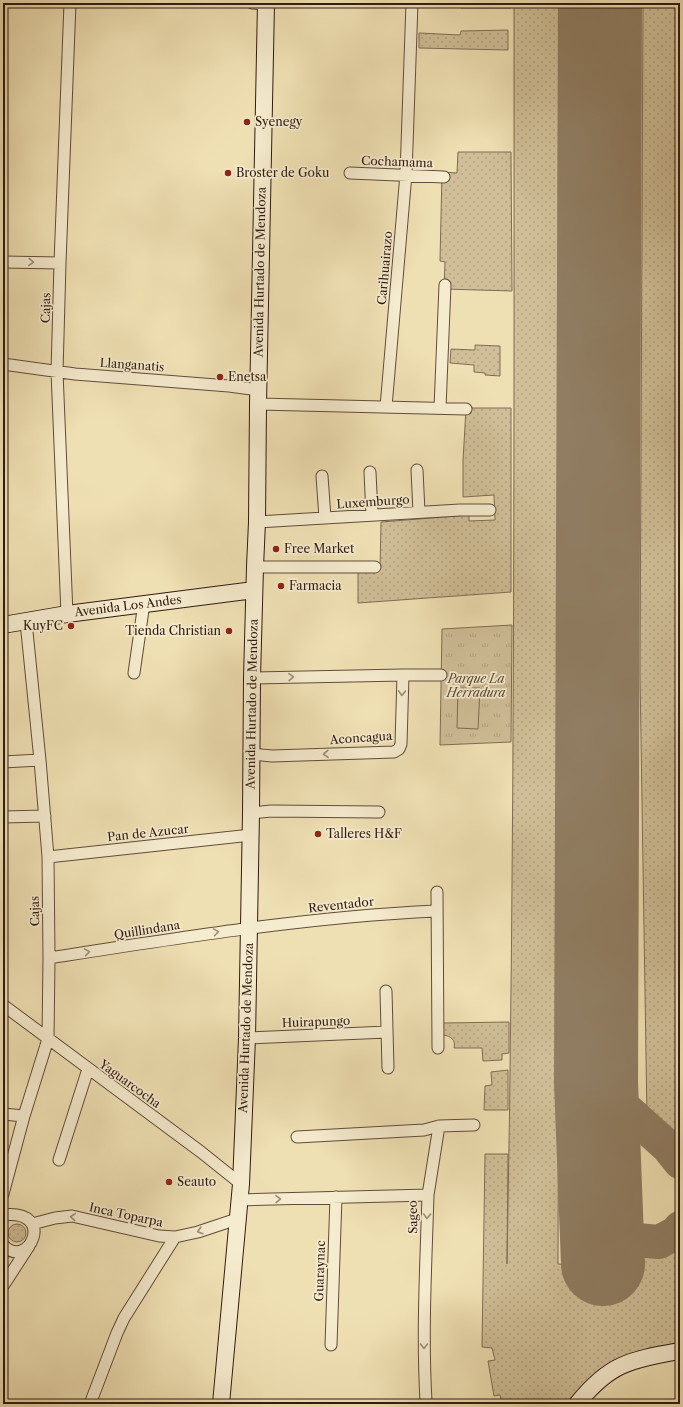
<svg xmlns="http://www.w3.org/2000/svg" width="683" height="1407" font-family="'Libre Caslon Text',serif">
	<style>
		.grass { fill: url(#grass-dots); stroke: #806c54 }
		.park { fill: url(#park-tufts); stroke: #806c54 }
		.pitch { fill: #cfbe97; stroke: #806c54 }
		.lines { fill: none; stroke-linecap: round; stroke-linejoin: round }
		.taxiway { stroke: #907d62; stroke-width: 34 }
		.runway { stroke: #907d62; stroke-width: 84 }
		.minor-casing { stroke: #604c39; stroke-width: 13 }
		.secondary-casing { stroke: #301a10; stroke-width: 18 }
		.minor { stroke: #f5ebce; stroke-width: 11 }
		.secondary { stroke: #f5ebce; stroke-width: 16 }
		.oneway { stroke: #9c8d78 }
		.poi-dot { fill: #8f2418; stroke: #f5ebce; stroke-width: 1.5 }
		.labels { text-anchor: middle; stroke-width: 3.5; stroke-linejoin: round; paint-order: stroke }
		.poi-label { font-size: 12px; fill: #301a10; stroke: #f5ebce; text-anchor: start }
		.street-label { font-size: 12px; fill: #301a10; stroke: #f5ebce }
		.park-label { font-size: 12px; font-style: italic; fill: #604b38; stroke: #f5ebce }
	</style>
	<defs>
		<pattern id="grass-dots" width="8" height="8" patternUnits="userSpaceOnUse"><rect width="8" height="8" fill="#cfbe97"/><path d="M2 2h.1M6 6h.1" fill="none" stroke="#b2a381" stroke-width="1.8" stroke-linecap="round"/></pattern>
		<pattern id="park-tufts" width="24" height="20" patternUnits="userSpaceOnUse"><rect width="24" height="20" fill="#cfbe97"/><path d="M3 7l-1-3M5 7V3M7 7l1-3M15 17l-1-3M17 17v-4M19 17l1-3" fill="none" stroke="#b2a381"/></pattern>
	</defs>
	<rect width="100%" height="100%" fill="#efe0b3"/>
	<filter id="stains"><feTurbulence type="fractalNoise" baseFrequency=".005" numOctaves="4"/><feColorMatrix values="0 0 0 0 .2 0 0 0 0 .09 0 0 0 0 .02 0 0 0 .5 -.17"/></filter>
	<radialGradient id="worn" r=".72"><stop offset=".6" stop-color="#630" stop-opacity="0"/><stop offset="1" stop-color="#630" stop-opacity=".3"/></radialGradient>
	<!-- grass -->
	<path class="grass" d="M465 3H511V8H461Z
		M514 3H562L558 1264 641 1268 642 1256 664 1249 680 1233V1349L659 1351 570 1404H502L500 1395 494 1396 488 1361 495 1360 492 1348 482 1347 485 1154H508L507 1264C515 844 514 423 514 3Z
		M643 3H680V1152L647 1119 640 675Z
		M508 30V50L419 48V33L460 35 461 31Z
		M458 152H511L512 291 444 289 445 262 440 261 442 172 457 173Z
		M475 345 500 346V376L485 375V373L474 372V365L450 363 451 349 475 350Z
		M466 408H511V592L358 603V572L380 570 381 522 469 515V521L495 520 494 495 463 497V461Z
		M509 1022V1053L502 1054V1060L483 1061 482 1048H454C456 1040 451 1036 443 1035V1023Z
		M508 1070V1110H484L485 1086 492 1085 491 1072Z
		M8 1233a9 9 0 1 1 18 0a9 9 0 1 1-18 0Z"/>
	<!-- park -->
	<path class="park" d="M512 625 511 742 440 745 442 629Z"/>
	<!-- pitch -->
	<path class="pitch" d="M458 688H480L478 729 457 728Z"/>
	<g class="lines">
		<!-- taxiway -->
		<path class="taxiway" d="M596 1082 668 1147 680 1162
			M603 1237 659 1242 676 1233 680 1228"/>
		<!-- runway -->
		<path class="runway" d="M600 3 596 1082 603 1264"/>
		<defs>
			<path id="minor" d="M252 3 266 4
				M350 173 444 177
				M3 262 60 263
				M3 364 75 374 229 386 259 390
				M258 404 466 409
				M386 407 406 174 412 3
				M440 408 445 285
				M417 470 419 512
				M370 472 372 515
				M322 476 325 518
				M257 522 460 510H490
				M255 567H375
				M67 614 57 372 60 263 70 3
				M134 673 144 603
				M403 675H441
				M251 754 272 756 394 752 399 749 401 744 403 675 252 678
				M3 762 40 760
				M251 813 271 811 379 812
				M3 817 45 816
				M48 857 251 835
				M437 892 438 1048
				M49 958C177 938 306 917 436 911
				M386 991 388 1068
				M3 1005 201 1152 241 1184
				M247 1038 387 1032
				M3 1114 24 1116
				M297 1137 424 1130 439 1126
				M59 1160 88 1069
				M3 1194 24 1116 48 1039 49 958 48 857 40 760 26 622
				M428 1195 439 1126 474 1125
				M239 1200 428 1195C426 1263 422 1332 426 1401
				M3 1215C58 1209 28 1272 3 1245
				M32 1224 55 1218 72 1216 159 1236 175 1237 198 1232 237 1219
				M3 1286 29 1246
				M331 1345 336 1197
				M90 1404 117 1333 124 1318 175 1237"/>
			<path id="secondary" d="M3 625 67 614 254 590
				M221 1404 241 1184 247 1038 251 813 252 678 255 567 257 522 258 404 266 3
				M577 1404C610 1363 630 1360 680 1351"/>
		</defs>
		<!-- minor casing -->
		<use href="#minor" class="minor-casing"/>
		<!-- secondary casing -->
		<use href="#secondary" class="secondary-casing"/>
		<!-- minor -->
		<use href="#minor" class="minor"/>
		<!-- secondary -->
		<use href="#secondary" class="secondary"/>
	</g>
	<!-- one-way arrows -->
	<defs><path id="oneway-chevron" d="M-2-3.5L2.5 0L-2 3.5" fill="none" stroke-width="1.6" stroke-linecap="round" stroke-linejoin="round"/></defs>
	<g class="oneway">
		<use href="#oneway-chevron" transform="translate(31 262) rotate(2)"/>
		<use href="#oneway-chevron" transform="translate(291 677) rotate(-1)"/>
		<use href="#oneway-chevron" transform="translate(402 693) rotate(91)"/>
		<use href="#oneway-chevron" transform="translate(326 754) rotate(178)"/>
		<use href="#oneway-chevron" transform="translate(216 932) rotate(-9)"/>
		<use href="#oneway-chevron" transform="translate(87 952) rotate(-9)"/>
		<use href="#oneway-chevron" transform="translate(278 1199) rotate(-2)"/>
		<use href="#oneway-chevron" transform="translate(427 1216) rotate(92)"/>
		<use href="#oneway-chevron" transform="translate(73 1217) rotate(-175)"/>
		<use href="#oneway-chevron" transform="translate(200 1231) rotate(163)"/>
		<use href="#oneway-chevron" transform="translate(424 1346) rotate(90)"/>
	</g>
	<!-- markers -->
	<g class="poi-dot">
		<circle cx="247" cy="122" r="4"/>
		<circle cx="228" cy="173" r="4"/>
		<circle cx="220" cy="377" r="4"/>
		<circle cx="276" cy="549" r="4"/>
		<circle cx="281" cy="586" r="4"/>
		<circle cx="71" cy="626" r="4"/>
		<circle cx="229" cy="631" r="4"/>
		<circle cx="318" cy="834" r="4"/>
		<circle cx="169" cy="1182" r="4"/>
	</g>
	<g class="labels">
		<!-- poi labels -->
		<g class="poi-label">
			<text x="255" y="126">Syenegy</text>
			<text x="236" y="177">Broster de Goku</text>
			<text x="228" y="381">Enetsa</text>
			<text x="284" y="553">Free Market</text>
			<text x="289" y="590">Farmacia</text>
			<text x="63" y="630" text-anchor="end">KuyFC</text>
			<text x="221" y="635" text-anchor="end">Tienda Christian</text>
			<text x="326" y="838">Talleres H&amp;F</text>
			<text x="177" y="1186">Seauto</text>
		</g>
		<!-- street labels -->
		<g class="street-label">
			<text transform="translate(397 162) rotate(2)" y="4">Cochamama</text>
			<text transform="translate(385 268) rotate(-85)" y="4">Carihuairazo</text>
			<text transform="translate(260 272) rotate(-89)" y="4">Avenida Hurtado de Mendoza</text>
			<text transform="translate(46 308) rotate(-89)" y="4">Cajas</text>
			<text transform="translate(132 365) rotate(4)" y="4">Llanganatis</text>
			<text transform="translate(373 502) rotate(-4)" y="4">Luxemburgo</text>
			<text transform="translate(128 606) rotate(-7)" y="4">Avenida Los Andes</text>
			<text transform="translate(252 704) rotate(-89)" y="4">Avenida Hurtado de Mendoza</text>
			<text transform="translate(361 738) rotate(-4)" y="4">Aconcagua</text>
			<text transform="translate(148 833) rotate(-6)" y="4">Pan de Azucar</text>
			<text transform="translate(341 905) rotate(-6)" y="4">Reventador</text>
			<text transform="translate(35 911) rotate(-91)" y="4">Cajas</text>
			<text transform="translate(147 930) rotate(-9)" y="4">Quillindana</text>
			<text transform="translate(316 1022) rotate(-2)" y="4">Huirapungo</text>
			<text transform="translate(246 1028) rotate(-88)" y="4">Avenida Hurtado de Mendoza</text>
			<text transform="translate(130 1084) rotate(36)" y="4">Yaguarcocha</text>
			<text transform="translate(126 1215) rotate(12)" y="4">Inca Toparpa</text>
			<text transform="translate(413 1217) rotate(-91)" y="4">Sageo</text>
			<text transform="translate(320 1271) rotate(-88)" y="4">Guaraynac</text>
		</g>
		<!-- park labels -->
		<g class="park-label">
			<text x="476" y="683">Parque La<tspan x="476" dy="14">Herradura</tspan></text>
		</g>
	</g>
	<!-- margin -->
	<rect width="683" height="1407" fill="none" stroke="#efe0b3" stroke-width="16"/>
	<rect x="4" y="4" width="675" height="1399" fill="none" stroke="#301a10" stroke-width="2"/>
	<rect x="8" y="8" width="667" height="1391" fill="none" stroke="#301a10"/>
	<rect width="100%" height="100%" filter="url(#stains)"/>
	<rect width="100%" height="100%" fill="url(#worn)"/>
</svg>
